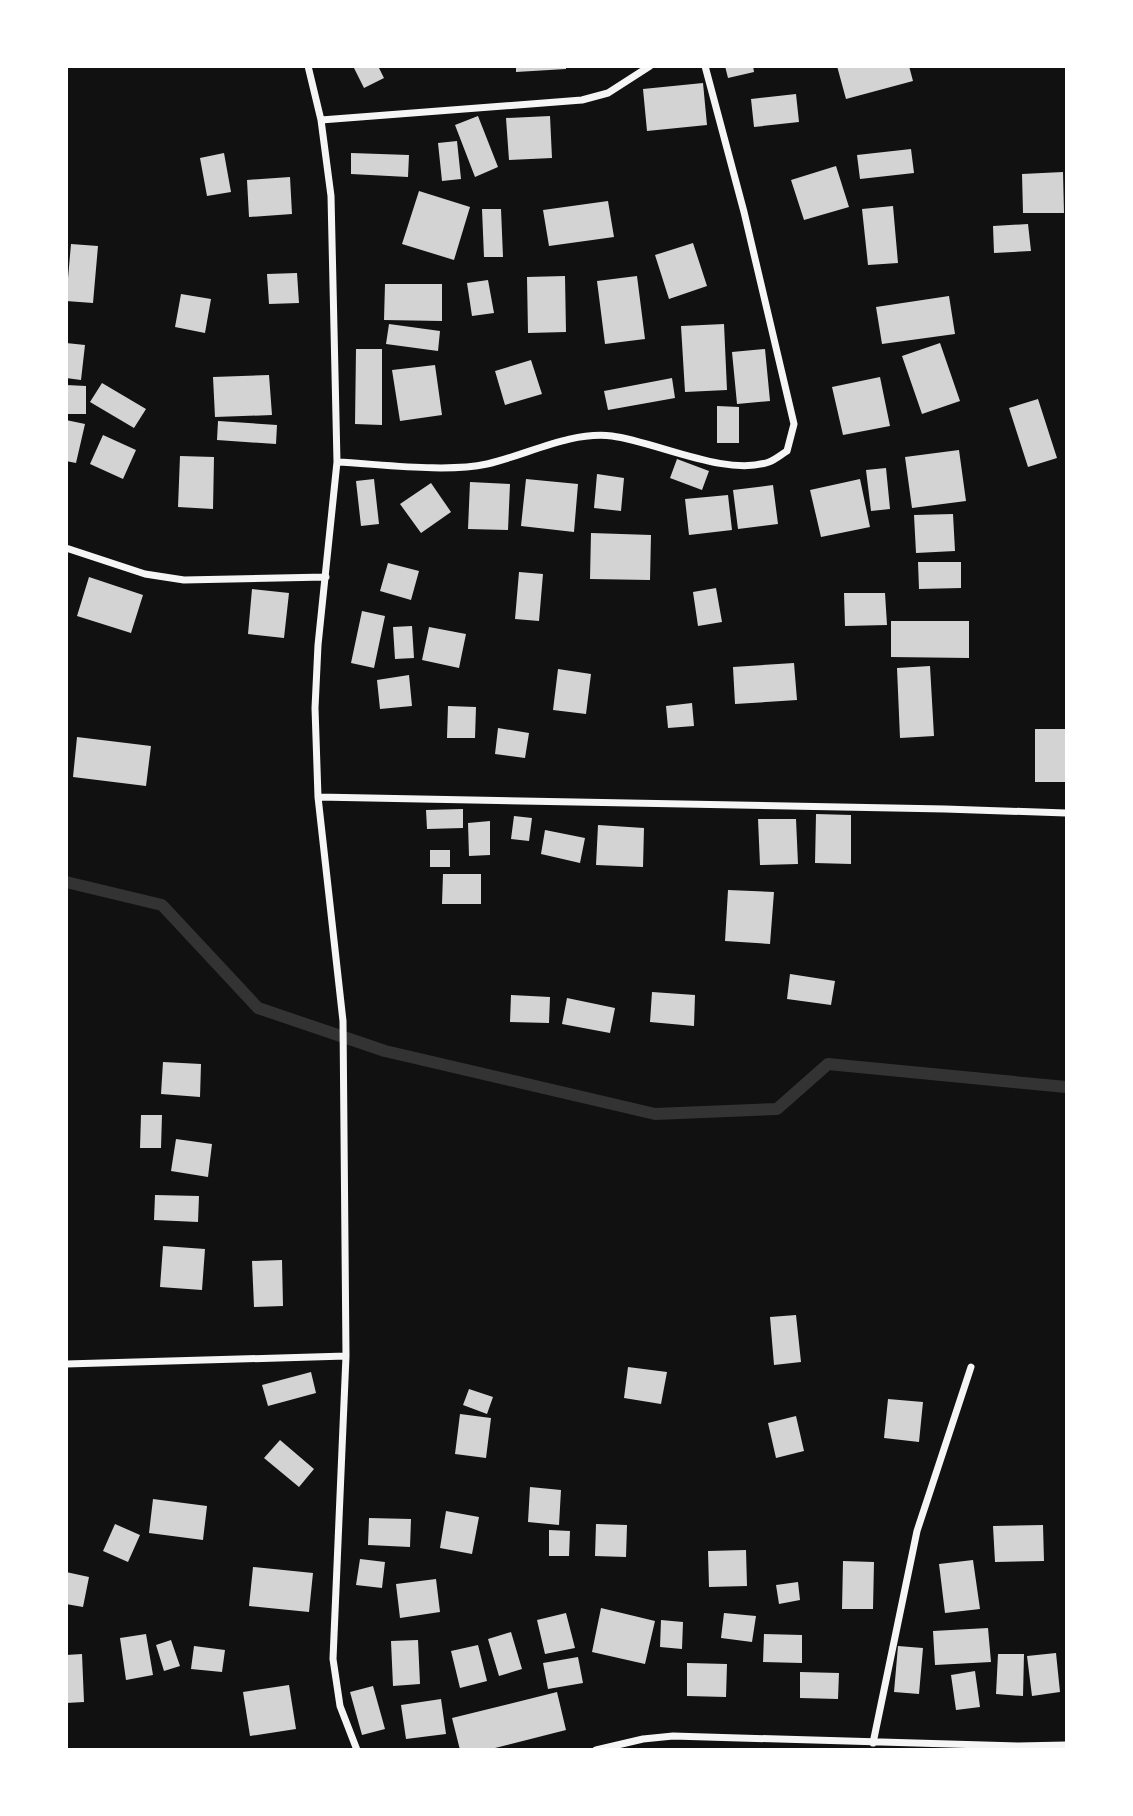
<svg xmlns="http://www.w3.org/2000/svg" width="1133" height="1816" font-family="Manrope,sans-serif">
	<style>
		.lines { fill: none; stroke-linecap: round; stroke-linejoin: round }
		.stream { stroke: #333; stroke-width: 12 }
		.building { fill: #d3d3d3 }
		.minor { stroke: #f5f5f5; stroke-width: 7 }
	</style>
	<rect width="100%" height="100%" fill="#111"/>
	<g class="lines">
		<!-- stream -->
		<path class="stream" d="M66 882 162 905 258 1008 385 1051 655 1114 777 1109 828 1064 1066 1087"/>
	</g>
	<!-- building -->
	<path class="building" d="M353 66H378L384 78 364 88Z
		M516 66H566V69L516 72Z
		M725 66H753L754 72 728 78Z
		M837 66H909L913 81 846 99Z
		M703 83 707 125 647 131 643 89Z
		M796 94 799 122 754 127 751 99Z
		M478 116 498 167 475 177 455 125Z
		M550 116 552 158 509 160 506 118Z
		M457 141 461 179 442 181 438 143Z
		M911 149 914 173 860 179 857 155Z
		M224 153 231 192 207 196 200 158Z
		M351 153 409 155 408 177 351 174Z
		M836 166 849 207 804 220 791 180Z
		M1063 172 1064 213H1023L1022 174Z
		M290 177 292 214 249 217 247 180Z
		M419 191 470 207 454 260 402 244Z
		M608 201 614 237 549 246 543 210Z
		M893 206 898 263 868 265 862 209Z
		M482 209H501L503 257H484Z
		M1028 224 1031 251 994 253 993 226Z
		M693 243 707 286 669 299 655 255Z
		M71 244 98 246 93 303 66 301Z
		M297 273 299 303 269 304 267 274Z
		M565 276 566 332 528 333 527 277Z
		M637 276 645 339 605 344 597 281Z
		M488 280 494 313 472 316 467 283Z
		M385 284H442V321L384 320Z
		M181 294 211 299 205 333 175 327Z
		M949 296 955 334 882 344 876 307Z
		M389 324 440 331 438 351 386 344Z
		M724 324 727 390 685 392 681 326Z
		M66 343 85 345 81 380 66 378Z
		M940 343 960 401 922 414 902 356Z
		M356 349H382V425L355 424Z
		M765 349 770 401 737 404 732 352Z
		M531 360 542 394 505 405 495 371Z
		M435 365 442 415 400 421 392 370Z
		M269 375 272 415 215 417 213 377Z
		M880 377 890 426 843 435 832 387Z
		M672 378 675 398 608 410 604 391Z
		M102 383 146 409 134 428 90 402Z
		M66 385 86 386V414H66Z
		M1038 399 1057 458 1028 467 1009 408Z
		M717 406 739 407V443H717Z
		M66 420 85 424 76 463 66 461Z
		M218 421 277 425 276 444 217 440Z
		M103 435 136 450 123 479 90 464Z
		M959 450 966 501 912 508 905 457Z
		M180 456 214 457 213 509 178 507Z
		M677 459 709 471 702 490 670 478Z
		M886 468 890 509 871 511 866 470Z
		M597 474 624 478 621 511 594 508Z
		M374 479 379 524 361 526 356 481Z
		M526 479 578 484 574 532 521 526Z
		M860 479 870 527 821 537 810 490Z
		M470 482 510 484 508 530 468 529Z
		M431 483 451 512 421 533 400 504Z
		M773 485 778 524 738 529 733 490Z
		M728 495 732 530 689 535 685 499Z
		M953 514 955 551 916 553 914 515Z
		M591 533 651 535 650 580 590 579Z
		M918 562H961V588L919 589Z
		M388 563 419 571 411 600 380 591Z
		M519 572 543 574 539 621 515 619Z
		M89 577 143 595 131 633 77 616Z
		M716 588 722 622 698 626 693 592Z
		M252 589 289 593 284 638 248 634Z
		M844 593H885L887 625 845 626Z
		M362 611 385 616 374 668 351 663Z
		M891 621H969V658L891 657Z
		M412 626 414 658 395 659 393 627Z
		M429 627 466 634 459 668 422 660Z
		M794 663 797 700 735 704 733 667Z
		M930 666 934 736 900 738 897 668Z
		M558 669 591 674 586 714 553 710Z
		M409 675 412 706 380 709 377 680Z
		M692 703 694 726 668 728 666 706Z
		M448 706 476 707 475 738H447Z
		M498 728 529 733 525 758 495 754Z
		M1035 729H1066V782H1035Z
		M77 737 151 746 146 786 73 777Z
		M463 809V828L427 829 426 810Z
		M816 814 851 815V864L815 863Z
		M514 816 532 818 529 841 511 839Z
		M758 819H796L798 864 760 865Z
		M490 821V855L469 856 468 823Z
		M598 825 644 828 643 867 596 865Z
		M545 830 585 838 580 863 541 854Z
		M430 850H450V867H430Z
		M443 874H481V904H442Z
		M728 890 774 892 770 944 725 941Z
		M790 974 835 981 831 1005 787 999Z
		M652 992 695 995 694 1026 650 1022Z
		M511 995 550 997 549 1023 510 1022Z
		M567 998 615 1008 610 1033 562 1024Z
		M163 1062 201 1064 200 1097 161 1094Z
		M141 1115H162L161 1148H140Z
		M176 1139 212 1144 208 1177 171 1171Z
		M155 1195 199 1196 198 1222 154 1220Z
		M163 1246 205 1249 202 1290 160 1287Z
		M282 1260 283 1306 254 1307 252 1261Z
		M796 1315 801 1362 774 1365 770 1317Z
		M628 1367 667 1372 661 1404 624 1398Z
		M311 1372 316 1393 268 1406 262 1385Z
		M469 1389 493 1397 487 1414 463 1405Z
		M888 1399 923 1402 919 1442 884 1438Z
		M460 1414 491 1418 486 1458 455 1454Z
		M796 1416 804 1451 776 1458 768 1423Z
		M280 1440 314 1469 299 1487 264 1458Z
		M530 1487 561 1490 559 1525 528 1522Z
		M153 1499 207 1506 203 1540 149 1533Z
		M446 1511 479 1517 472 1554 440 1548Z
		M369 1518 411 1519 410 1547 368 1545Z
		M115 1524 140 1535 128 1562 103 1551Z
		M596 1524 627 1525 626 1557 595 1556Z
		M1043 1525 1044 1561 995 1562 993 1526Z
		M549 1530 570 1531 569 1556H549Z
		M746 1550 747 1586 709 1587 708 1551Z
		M360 1559 385 1562 382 1588 356 1585Z
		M973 1560 980 1609 945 1613 939 1564Z
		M843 1561 874 1562 873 1609H842Z
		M253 1567 313 1573 309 1612 249 1606Z
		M66 1572 89 1577 83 1607 66 1604Z
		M436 1579 440 1612 400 1618 396 1584Z
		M798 1582 800 1600 779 1604 776 1585Z
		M601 1608 655 1621 645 1664 592 1652Z
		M566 1613 575 1648 545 1654 537 1620Z
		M724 1613 756 1616 752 1642 721 1638Z
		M661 1620 683 1622 682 1649 660 1647Z
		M988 1628 991 1662 935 1665 933 1631Z
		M511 1632 522 1669 499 1676 488 1639Z
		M146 1634 153 1675 126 1680 120 1638Z
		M764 1634 802 1635V1663L763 1662Z
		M171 1640 180 1666 164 1671 156 1645Z
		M418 1640 420 1684 393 1686 391 1641Z
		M478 1645 487 1681 460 1688 451 1651Z
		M194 1646 225 1650 222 1672 191 1669Z
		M898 1646 923 1648 919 1694 894 1692Z
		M1056 1653 1060 1692 1032 1696 1027 1656Z
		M82 1654 84 1702 66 1703V1655Z
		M998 1654H1024L1023 1696 996 1694Z
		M578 1657 583 1683 548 1689 543 1663Z
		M687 1663 727 1664 726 1697 687 1696Z
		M975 1671 980 1707 956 1710 951 1675Z
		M800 1672 839 1673 838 1699 800 1698Z
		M289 1685 296 1729 250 1736 243 1692Z
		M373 1686 385 1729 362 1735 350 1692Z
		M557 1692 566 1730 487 1750H460L452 1718Z
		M441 1699 446 1734 406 1739 401 1705Z"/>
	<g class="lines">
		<!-- minor -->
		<path class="minor" d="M308 66 321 120 331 196 337 462 318 645 315 708 318 797 343 1021 346 1356 333 1659 340 1706 357 1750
			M321 120 582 100 608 93 650 66
			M337 462C380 464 446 473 487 464 527 455 570 431 612 436 657 442 726 477 769 462 775 460 782 454 787 451L794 424 744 212 705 66
			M66 548 145 574 184 580 326 577
			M318 797 945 809 1066 813
			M66 1364 346 1356
			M873 1743 917 1531 971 1367
			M596 1750 643 1739 673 1736 1018 1746 1066 1745"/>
	</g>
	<!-- border -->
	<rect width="1133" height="1816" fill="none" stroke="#ffffff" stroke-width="136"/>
</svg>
